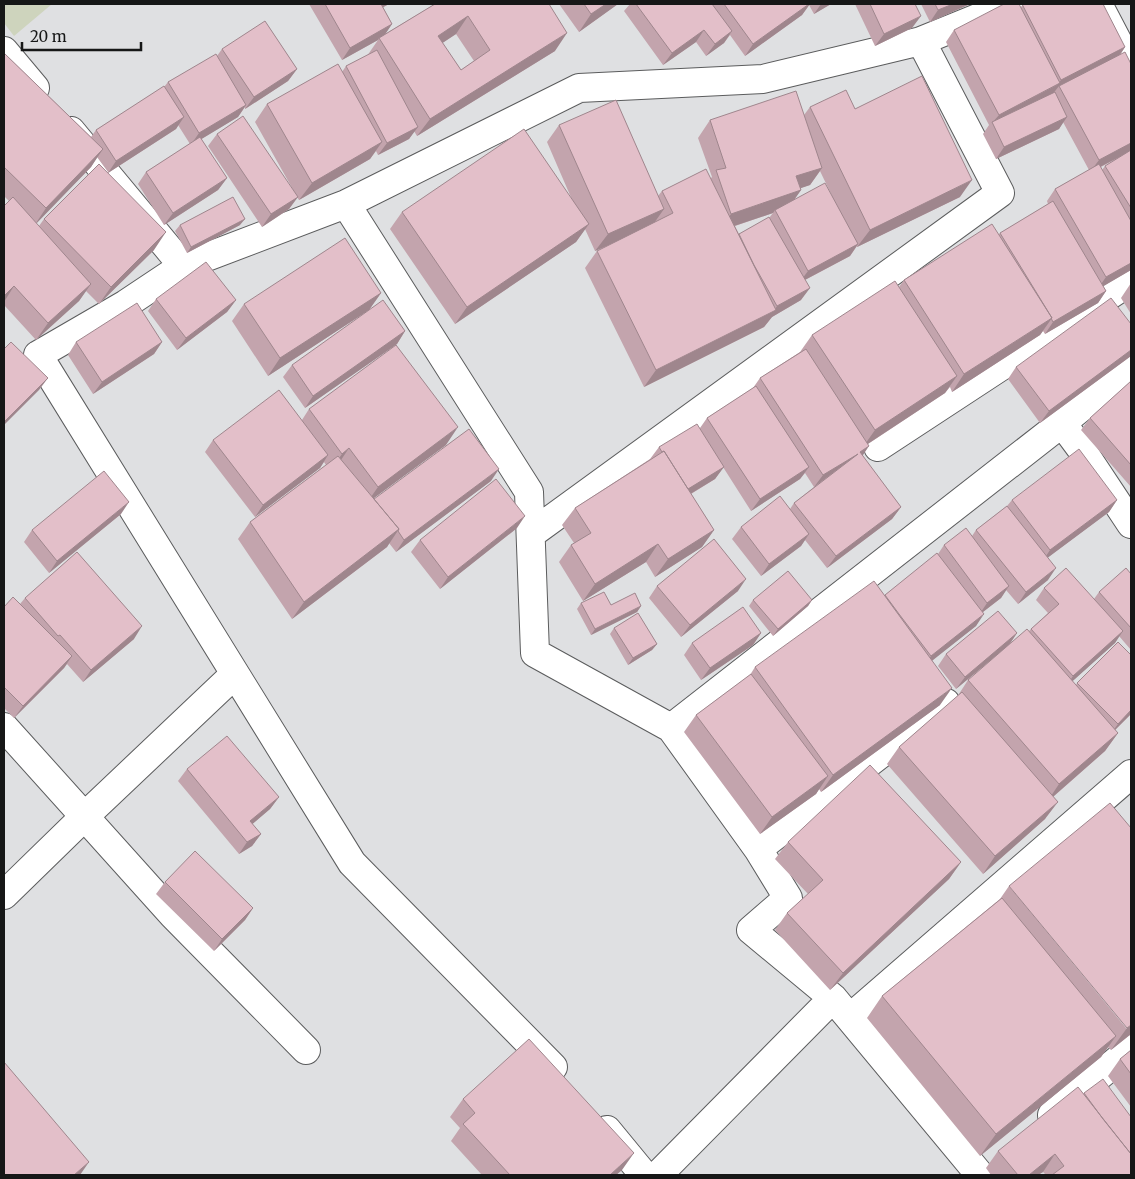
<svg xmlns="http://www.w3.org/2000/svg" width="1135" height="1179" font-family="Merriweather,serif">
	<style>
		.green { fill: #ced4bd }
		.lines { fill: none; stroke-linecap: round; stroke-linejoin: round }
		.minor-casing { stroke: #5b5c5d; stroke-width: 30 }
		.minor { stroke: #fff; stroke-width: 28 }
		.wall { fill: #c3a4ad; fill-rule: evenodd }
		.shaded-wall { fill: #9f868d }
		.building { fill: #e3bfc9; stroke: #9f868d; fill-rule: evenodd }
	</style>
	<rect width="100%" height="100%" fill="#dfe0e2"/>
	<!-- green -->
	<path class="green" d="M4 4H52L14 36 4 23Z"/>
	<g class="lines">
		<defs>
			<path id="minor" d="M1098 4 1131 67
				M4 51 35 88
				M71 131 183 266
				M346 204 529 492 535 653 671 728 758 849 788 898 751 930 833 998 980 1175
				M1062 423 1082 450 1131 524
				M878 447 1131 281
				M531 534 1000 193 921 41
				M4 727 173 915 306 1050
				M671 728 1062 423 1131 367
				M758 849 946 703
				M4 895 84 817 235 674
				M851 1017 1131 774
				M553 1067 352 863 38 355 126 304 183 266 346 204 579 88 763 79 921 41 1012 4
				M1052 1115 1131 1049
				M607 1130 644 1175
				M658 1175 833 998"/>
		</defs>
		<!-- minor casing -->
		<use href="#minor" class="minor-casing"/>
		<!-- minor -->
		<use href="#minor" class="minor"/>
	</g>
	<!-- wall -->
	<path class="wall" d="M309 4H389L383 7 392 24 385 34 435 4H549L555 51 417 136 414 131 409 139 378 155 376 151 370 159 299 200 297 197 289 209 262 227 208 146 217 134 296 195 255 122 267 104 342 72 346 66 367 56 378 40 342 60ZM456 34 474 61 461 70 442 43Z
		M559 4H618L579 32Z
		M630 4H831L814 14 809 5 802 15 745 56 730 35 724 43 706 56 696 42 663 65 624 11Z
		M855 4H915L912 28 875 46Z
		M921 4H970L930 22Z
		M1023 4 1125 47 1120 55 1131 64V270L1103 286 1106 291 1098 303 1045 334 1043 331 1040 335 952 392 950 387 945 393 868 444 862 456 901 507 892 519 827 568 805 540 801 546 761 576 732 539 741 527 790 509 794 503 814 487 805 473 800 479 751 511 723 467 715 479 691 494 714 530 702 547 655 577 646 562 583 601 559 562 571 545 574 543 562 525 575 508 650 459 659 447 700 428 707 418 753 388 760 378 800 352 812 335 899 287 904 280 999 234 1048 204 1047 201 1055 189 1089 170 1063 122 1059 129 996 159 983 134 989 125 946 42 954 30 1021 7ZM1116 159 1105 166 1102 170 1101 167Z
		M222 49 297 69 288 81 245 109V107L238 117 201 139 227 178 218 190 164 225 138 184 146 172 190 144 178 125 176 129 108 173 154 250 99 304 86 291 79 301 36 340 4 305V206L9 201 4 196V53L91 137 96 130 164 87 168 82 217 56ZM97 157 108 172 44 219 39 226 36 223 91 167Z
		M810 107 855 109 960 197 857 247V246L850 256 805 280 801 300 772 317 764 327 644 387 585 268 597 251 605 247 595 251 585 229 576 242 455 324 390 229 402 212 573 202 547 142 559 125 658 196 662 191 711 178 712 177 698 138 710 120 804 115ZM820 171 832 196 794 200 801 190 800 188 810 185ZM773 213 769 218 739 234 735 226Z
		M180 225H240L187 253 175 231Z
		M1131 283V314L1121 298Z
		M381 293 369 310 268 376 232 321 244 304Z
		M156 299 236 300 227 312 177 350 148 311Z
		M1131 324V356L1040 423 1008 379 1016 367Z
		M405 331 397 344 305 408 283 377 292 365Z
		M76 342H162L154 354 93 394 68 355Z
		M1131 381V487L1081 430 1090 418Z
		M309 409 446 445 373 498 374 499 491 481 396 552 389 543 387 547 292 619 238 539 250 522 326 465 324 462 320 468 255 517 205 452 213 440 302 420Z
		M1012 500H1117L1109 512 1048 557V580L1018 604 1006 590 1001 598 983 612 976 626 932 660 940 705 821 792 819 789 816 794 760 834 684 732 696 715 750 675 755 667 885 595 938 554 944 545 972 536 976 530 1007 506Z
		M121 514 49 573 24 542 32 530Z
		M517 528 440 589 411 552 420 540Z
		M1131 574V650L1119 636 1115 643 1072 681 1076 685 1077 683 1131 714 1115 730 1118 733 1105 751 1053 797 1045 819 983 874 887 764 899 747 957 697 968 680 1029 631 1031 629 1048 613 1036 600 1044 588 1094 599 1099 592Z
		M657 586 738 591 681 637 649 598Z
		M25 598 134 639 83 682 67 664 64 668 14 718 4 708V607L20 604Z
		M753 600H812L808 606 773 636 749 606Z
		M581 603 611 605 641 606 637 612 591 635 577 609Z
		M614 628 657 644 652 650 628 665 610 634Z
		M761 633 753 645 701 680 684 655 692 643Z
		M1017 633 1009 645 956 689 938 666 946 654Z
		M187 769 279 797 270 809 252 824 261 834 252 846 239 854 178 781Z
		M788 842 961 862 949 879 830 990 775 930 787 913 808 894 775 859Z
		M165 882 253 908 245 920 214 951 156 894Z
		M1009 886 1131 1034 1111 1050 1108 1047 1101 1057 980 1156 867 1018 882 996 1000 899Z
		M1131 1050V1107L1108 1076 1120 1059Z
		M1084 1093 1131 1117V1175H1046L1043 1172 1038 1175H991L986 1168 998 1151Z
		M463 1099 622 1170 616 1175H482L451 1141 460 1128 450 1117Z"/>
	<!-- shaded-wall -->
	<path class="shaded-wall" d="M382 4H389L378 10Z
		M606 4H618L579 32 591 14Z
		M809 4H810L802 15 745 56 753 44Z
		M821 4H831L814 14Z
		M953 4H970L930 22 938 10Z
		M468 16 456 34 426 54 438 36Z
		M921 16 912 28 875 46 884 34Z
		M392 24 384 36 379 38 378 40 342 60 350 48Z
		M704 30 696 42 663 65 672 53Z
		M732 31 724 43 706 56 715 44Z
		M567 33 555 51 417 136 430 119Z
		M1125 47 1117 59 1059 86 1052 95 992 123 999 115 1057 85 1061 80Z
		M297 69 288 81 245 109 254 97Z
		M246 105 238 117 190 146 199 133Z
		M184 117 176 129 108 173 116 161Z
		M1067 117 1059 129 996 159 1004 147Z
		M418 127 409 139 378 155 387 143Z
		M382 142 370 159 299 200 312 183Z
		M1131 143V151L1090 172 1099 160Z
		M103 149 91 167 34 226 46 208Z
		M822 168 810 185 784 194 796 176Z
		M227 178 218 190 164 225 173 213Z
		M972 180 960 197 857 247 870 230Z
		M801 190 789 207 775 210 773 213 719 231 731 214Z
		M298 197 289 209 262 227 271 214Z
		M664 209 652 226 595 251 608 234Z
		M245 219 240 225 187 253 191 247Z
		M589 224 576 242 455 324 467 307Z
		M166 232 154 250 99 304 111 287Z
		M858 244 850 256 799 283 808 271Z
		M1131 263V270L1097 290 1106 277Z
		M91 284 79 301 36 340 48 323Z
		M14 286 4 302V296Z
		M810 288 801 300 772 317 764 327 644 387 656 370 774 311 777 306Z
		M1106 291 1098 303 1045 334 1053 322Z
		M381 293 369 310 268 376 280 358Z
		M236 300 227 312 177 350 186 338Z
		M1052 318 1040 335 952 392 964 374Z
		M405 331 397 344 305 408 313 396Z
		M162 342 154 354 93 394 102 382Z
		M1131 350V356L1040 423 1049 411Z
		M957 376 945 393 863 447 875 430Z
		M48 378 39 390 4 425V422Z
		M458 427 446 445 366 504 378 487Z
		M869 446 861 458 860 452Z
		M349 448 337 466 330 471 342 454Z
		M858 454 814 487 823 475Z
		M328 455 320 468 255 517 263 505Z
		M724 467 715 479 677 502 685 490Z
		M809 467 800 479 751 511 760 499Z
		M499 469 491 481 396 552 404 540Z
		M1117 500 1109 512 1042 562 1050 550Z
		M129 502 121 514 49 573 57 561Z
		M901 507 892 519 827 568 836 556Z
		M525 516 517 528 440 589 448 577Z
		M399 529 387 547 292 619 304 602Z
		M714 530 702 547 655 577 668 559Z
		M809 534 801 546 761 576 769 564Z
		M658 544 646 562 583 601 595 584Z
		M1056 568 1048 580 1018 604 1026 592Z
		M746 579 738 591 681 637 690 625Z
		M1009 586 1001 598 979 615 987 603Z
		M812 600 808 606 773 636 778 629Z
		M641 606 637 612 591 635 595 629Z
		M984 614 976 626 923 668 931 656Z
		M142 626 134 639 83 682 91 670Z
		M1123 631 1115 643 1065 688 1073 676Z
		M761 633 753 645 701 680 710 668Z
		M1017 633 1009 645 956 689 965 677Z
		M657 644 652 650 628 665 633 658Z
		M72 656 64 668 14 718 23 706Z
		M952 688 940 705 821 792 833 775Z
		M1131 710V714L1109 736 1118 724Z
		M1118 733 1105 751 1047 802 1059 784Z
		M828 776 816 794 760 834 772 817Z
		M279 797 270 809 242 833 250 821Z
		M1058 802 1045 819 983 874 995 856Z
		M261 834 252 846 239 854 247 842Z
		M961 862 949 879 830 990 843 973Z
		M253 908 245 920 214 951 222 939Z
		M1131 1025V1034L1111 1050 1127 1028Z
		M1116 1036 1101 1057 980 1156 996 1134Z
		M634 1153 622 1170 616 1175H610Z
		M1055 1154 1043 1172 1038 1175H1029Z
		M89 1162 80 1175H74Z"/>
	<!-- building -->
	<path class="building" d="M325 4H381L392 24 350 48Z
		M435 4H549L567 33 430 119 379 38ZM468 16 490 50 461 70 438 36Z
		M584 4H606L591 14Z
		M636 4H712L732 31 715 44 704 30 672 53Z
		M724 4H809L753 44Z
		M870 4H915L921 16 884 34Z
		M935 4H953L938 10Z
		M1004 4H1019L1060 83 999 115 954 30Z
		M1022 4H1103L1125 47 1061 80Z
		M265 21 297 69 254 97 222 49Z
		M377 50 418 127 387 143 346 66Z
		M1125 52 1131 64V143L1099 160 1059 86Z
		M4 53 103 149 46 208 4 167Z
		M216 54 246 105 199 133 168 82Z
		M338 64 382 142 312 183 267 104Z
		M922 76 972 180 870 230 810 107 846 90 855 109Z
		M164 86 184 117 116 161 96 130Z
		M796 91 822 168 796 176 801 190 731 214 716 170 726 168 710 120Z
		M1055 92 1067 117 1004 147 992 122Z
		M616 100 664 209 608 234 559 125Z
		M243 116 298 197 271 214 217 134Z
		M524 129 589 224 467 307 402 212Z
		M200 137 227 178 173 213 146 172Z
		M1131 150V208L1105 166Z
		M99 164 166 232 111 287 44 219Z
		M1099 164 1131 221V263L1106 277 1055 189Z
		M706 169 776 310 656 370 597 251 673 213 662 191Z
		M825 183 858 244 808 271 775 210Z
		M13 197 91 284 48 323 14 286 4 296V206Z
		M233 197 245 219 191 247 180 225Z
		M1053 201 1106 291 1053 322 1051 318H1052L1000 233Z
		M769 217 810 288 777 306 754 265 739 234Z
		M992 224 1052 318 964 374 904 280Z
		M345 238 381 293 280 358 244 304Z
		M206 262 236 300 186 338 156 299Z
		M895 281 957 376 875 430 812 335Z
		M1111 298 1131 324V350L1049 411 1016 367Z
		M383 300 405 331 313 396 292 365Z
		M137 303 162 342 102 382 76 342Z
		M11 342 48 378 4 422V349Z
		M396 345 458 427 378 487 349 448 342 454 309 409Z
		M806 349 869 446 860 452 901 507 836 556 794 503 858 454 823 475 760 378Z
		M1131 381V465L1090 418Z
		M756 386 809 467 760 499 707 418Z
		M279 390 328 455 263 505 213 440Z
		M697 424 724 467 688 489 664 451 662 452 659 447Z
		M469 429 499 469 404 540 398 531 399 529 374 499Z
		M1079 449 1117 500 1050 550 1012 500Z
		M664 451 714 530 668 559 658 544 595 584 571 545 591 533 575 508Z
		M338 456 399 529 304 602 250 522Z
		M104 471 129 502 57 561 32 530Z
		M496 479 525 516 448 577 420 540Z
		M780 496 809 534 769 564 741 527Z
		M1007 506 1056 568 1026 592 976 530Z
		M966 528 1009 586 987 603 944 545Z
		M714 539 746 579 690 625 657 586Z
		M77 552 142 626 91 670 60 635 58 636 25 598Z
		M937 553 984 614 931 656 899 614 885 595Z
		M1066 568 1123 631 1073 676 1031 629 1059 604 1044 588Z
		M1126 568 1131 574V628L1099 592Z
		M788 571 812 600 778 629 753 600Z
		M874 581 952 688 833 775 755 667Z
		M604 592 611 605 635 593 641 606 595 629 581 603Z
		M13 597 72 656 23 706 4 687V607Z
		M743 607 761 633 710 668 692 643Z
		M998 611 1017 633 965 677 946 654Z
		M638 613 657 644 633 658 614 628Z
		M1027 629 1118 733 1059 784 968 680Z
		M1118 642 1131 655V710L1118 724 1077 683Z
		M751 674 828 776 772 817 696 715Z
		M962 692 1058 802 995 856 899 747Z
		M227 736 279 797 250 821 261 834 247 842 187 769Z
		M870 765 961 862 843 973 787 913 823 880 788 842Z
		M1110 803 1131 828V1025L1127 1028 1009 886Z
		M195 851 253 908 222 939 165 882Z
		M1002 898 1116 1036 996 1134 882 996Z
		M529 1039 634 1153 610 1175H510L463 1124 475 1113 463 1099Z
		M1131 1050V1074L1120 1059Z
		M4 1062 89 1162 74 1175H4Z
		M1103 1079 1131 1117V1154L1103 1119 1084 1093Z
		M1078 1087 1131 1154V1175H1052L1064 1166 1055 1154 1029 1175H1018L998 1151Z"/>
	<!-- border -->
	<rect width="1135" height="1179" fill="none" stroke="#161717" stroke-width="10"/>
	<!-- scale -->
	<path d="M22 42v8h119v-8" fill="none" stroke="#161717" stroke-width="2.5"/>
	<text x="30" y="42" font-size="15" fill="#161717" stroke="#dfe0e2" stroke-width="4" paint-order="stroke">20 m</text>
</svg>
